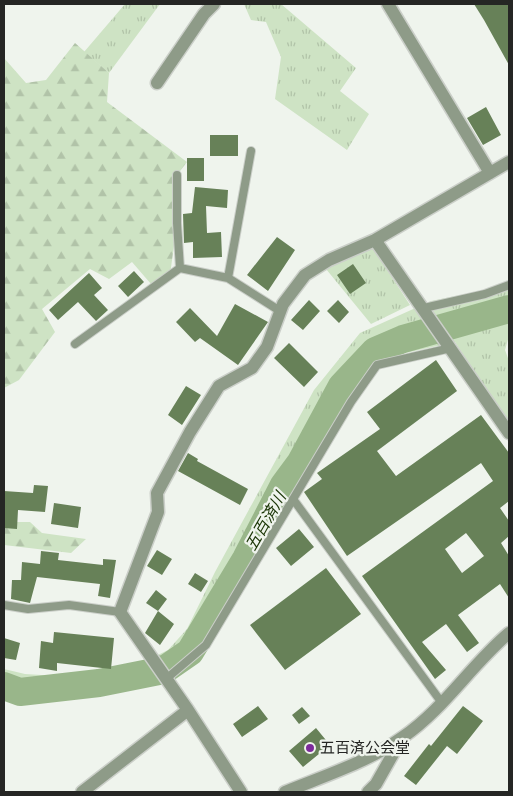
<svg xmlns="http://www.w3.org/2000/svg" width="513" height="796" font-family="Commissioner,'Noto Sans JP',sans-serif">
	<style>
		.grass { fill: url(#grass-tufts) }
		.forest { fill: url(#forest-firs) }
		.lines { fill: none; stroke-linecap: round; stroke-linejoin: round }
		.river { stroke: #99b68a; stroke-width: 28 }
		.building { fill: #678158; fill-rule: evenodd }
		.service-casing { stroke: #cbcfc9; stroke-width: 10 }
		.minor-casing { stroke: #cbcfc9; stroke-width: 15 }
		.tertiary-casing { stroke: #cbcfc9; stroke-width: 15 }
		.service { stroke: #8e9b88; stroke-width: 8 }
		.minor { stroke: #8e9b88; stroke-width: 12 }
		.tertiary { stroke: #8e9b88; stroke-width: 12 }
		.poi-dot { fill: #7c2b9b; stroke: #eff4ed; stroke-width: 2 }
		.labels { text-anchor: middle; stroke-width: 4.5; stroke-linejoin: round; paint-order: stroke }
		.poi-label { font-size: 15px; fill: #252624; stroke: #eff4ed; text-anchor: start }
		.water-label { font-size: 16px; font-style: italic; fill: #193404; stroke: #eff4ed }
	</style>
	<defs>
		<pattern id="grass-tufts" width="24" height="20" patternUnits="userSpaceOnUse" patternTransform="scale(1.25)"><rect width="24" height="20" fill="#cee3c4"/><path d="M3 7l-1-3M5 7V3M7 7l1-3M15 17l-1-3M17 17v-4M19 17l1-3" fill="none" stroke="#b1c3a8"/></pattern>
		<pattern id="forest-firs" width="22" height="20" patternUnits="userSpaceOnUse" patternTransform="scale(1.25)"><rect width="22" height="20" fill="#cee3c4"/><path d="M5 1l3.5 6h-7zM16 11l3.5 6h-7z" fill="#b1c3a8"/></pattern>
	</defs>
	<rect width="100%" height="100%" fill="#eff4ed"/>
	<!-- grass -->
	<path class="grass" d="M125 4H160L109 73 84 52Z
		M244 4H281L356 68 340 91 369 114 347 150 275 99 281 57 266 22 251 20Z
		M373 248 410 305 371 324 326 269Z
		M509 285V336L505 350 509 361V424L455 342 387 357 344 401 288 502 199 648 173 671 149 683 127 689 36 701 4 698V687L16 692 109 679 168 650 187 629 215 572 314 390 360 333 431 301Z"/>
	<!-- forest -->
	<path class="forest" d="M75 43 109 73 107 102 187 162 177 175V223L170 275 151 284 132 262 109 279 90 269 42 309 55 332 19 380 4 388V58L26 83 46 80Z
		M4 522H30L42 533 86 539 71 553 4 545Z
		M4 669 25 674 107 679 24 689 4 686Z"/>
	<g class="lines">
		<!-- river -->
		<path class="river" d="M4 686 20 692 99 683 164 670 190 652 246 559 284 485 301 462 342 386 375 351 403 339 509 309"/>
	</g>
	<!-- building -->
	<path class="building" d="M474 4H509V65L484 20Z
		M486 107 501 135 483 145 467 118Z
		M210 135H238V156H210Z
		M187 158H204V181H187Z
		M195 187 228 190 227 208 206 206 207 233 221 232 222 257 193 258V242L184 243 183 214 192 213Z
		M277 237 295 250 268 291 247 275Z
		M353 264 366 283 350 294 337 275Z
		M134 271 144 282 128 297 118 286Z
		M89 273 102 288 94 295 108 310 96 321 78 302 58 320 49 310Z
		M309 300 320 311 303 330 291 320Z
		M338 300 349 312 339 323 327 311Z
		M235 304 268 322 238 365 200 338 195 342 176 322 190 308 217 336Z
		M289 343 318 372 304 387 274 358Z
		M436 360 457 391 377 451 396 476 481 415 509 453V501L500 508 509 521V536L501 543 509 556V598L500 584 458 615 479 643 467 652 446 624 422 642 446 670 435 679 362 576 493 481 481 463 347 556 304 492 322 479 317 473 380 429 367 412ZM466 533 484 556 462 573 445 549Z
		M186 386 201 395 182 425 168 415Z
		M188 453 198 459 197 461 248 489 240 505 178 471Z
		M34 485 48 486 45 512 18 510 17 529 4 528V491L33 493Z
		M54 503 81 507 78 528 51 524Z
		M299 529 314 547 291 566 276 548Z
		M157 550 172 559 162 575 147 566Z
		M41 551 59 553 58 560 103 565V559L116 560 110 598 98 596 100 584 37 577 30 603 11 599 12 580H21L22 562 40 564Z
		M326 568 361 614 285 670 250 625Z
		M195 573 208 581 201 592 188 584Z
		M156 590 167 599 158 611 146 603Z
		M158 611 174 624 160 645 145 633Z
		M54 632 114 638 111 669 57 663V671L39 668 41 641 53 643Z
		M4 638 20 643 16 660 4 658Z
		M258 706 268 719 242 737 233 724Z
		M463 706 483 721 457 754 447 746 416 785 404 776 429 744 431 746Z
		M302 707 310 716 299 724 292 715Z
		M316 728 330 745 303 767 289 751Z"/>
	<g class="lines">
		<defs>
			<path id="service" d="M251 151 228 278 280 311
				M177 175V223L180 268
				M424 308 485 294 509 285
				M75 344 180 268 228 278
				M293 499 442 703
				M4 605 28 609 69 605 120 612
				M166 679 206 645 351 402 377 365 451 348"/>
			<path id="minor" d="M388 4 490 173
				M157 83 204 14 214 4
				M375 240 509 433
				M82 792 188 710
				M241 792 188 710 120 612 158 512 157 493 190 432 219 386 252 368 267 347 283 304 305 275 329 260 375 240 509 162
				M368 792 376 784 402 738"/>
			<path id="tertiary" d="M285 792C324 776 368 762 403 737 444 709 471 665 509 633"/>
		</defs>
		<!-- service casing -->
		<use href="#service" class="service-casing"/>
		<!-- minor casing -->
		<use href="#minor" class="minor-casing"/>
		<!-- tertiary casing -->
		<use href="#tertiary" class="tertiary-casing"/>
		<!-- service -->
		<use href="#service" class="service"/>
		<!-- minor -->
		<use href="#minor" class="minor"/>
		<!-- tertiary -->
		<use href="#tertiary" class="tertiary"/>
	</g>
	<!-- markers -->
	<circle class="poi-dot" cx="310" cy="748" r="5"/>
	<g class="labels">
		<!-- poi labels -->
		<g class="poi-label">
			<text x="320" y="753">五百済公会堂</text>
		</g>
		<!-- water labels -->
		<g class="water-label">
			<text transform="translate(265 521) rotate(-60)" y="6">五百済川</text>
		</g>
	</g>
	<!-- border -->
	<rect width="513" height="796" fill="none" stroke="#252624" stroke-width="10"/>
</svg>
